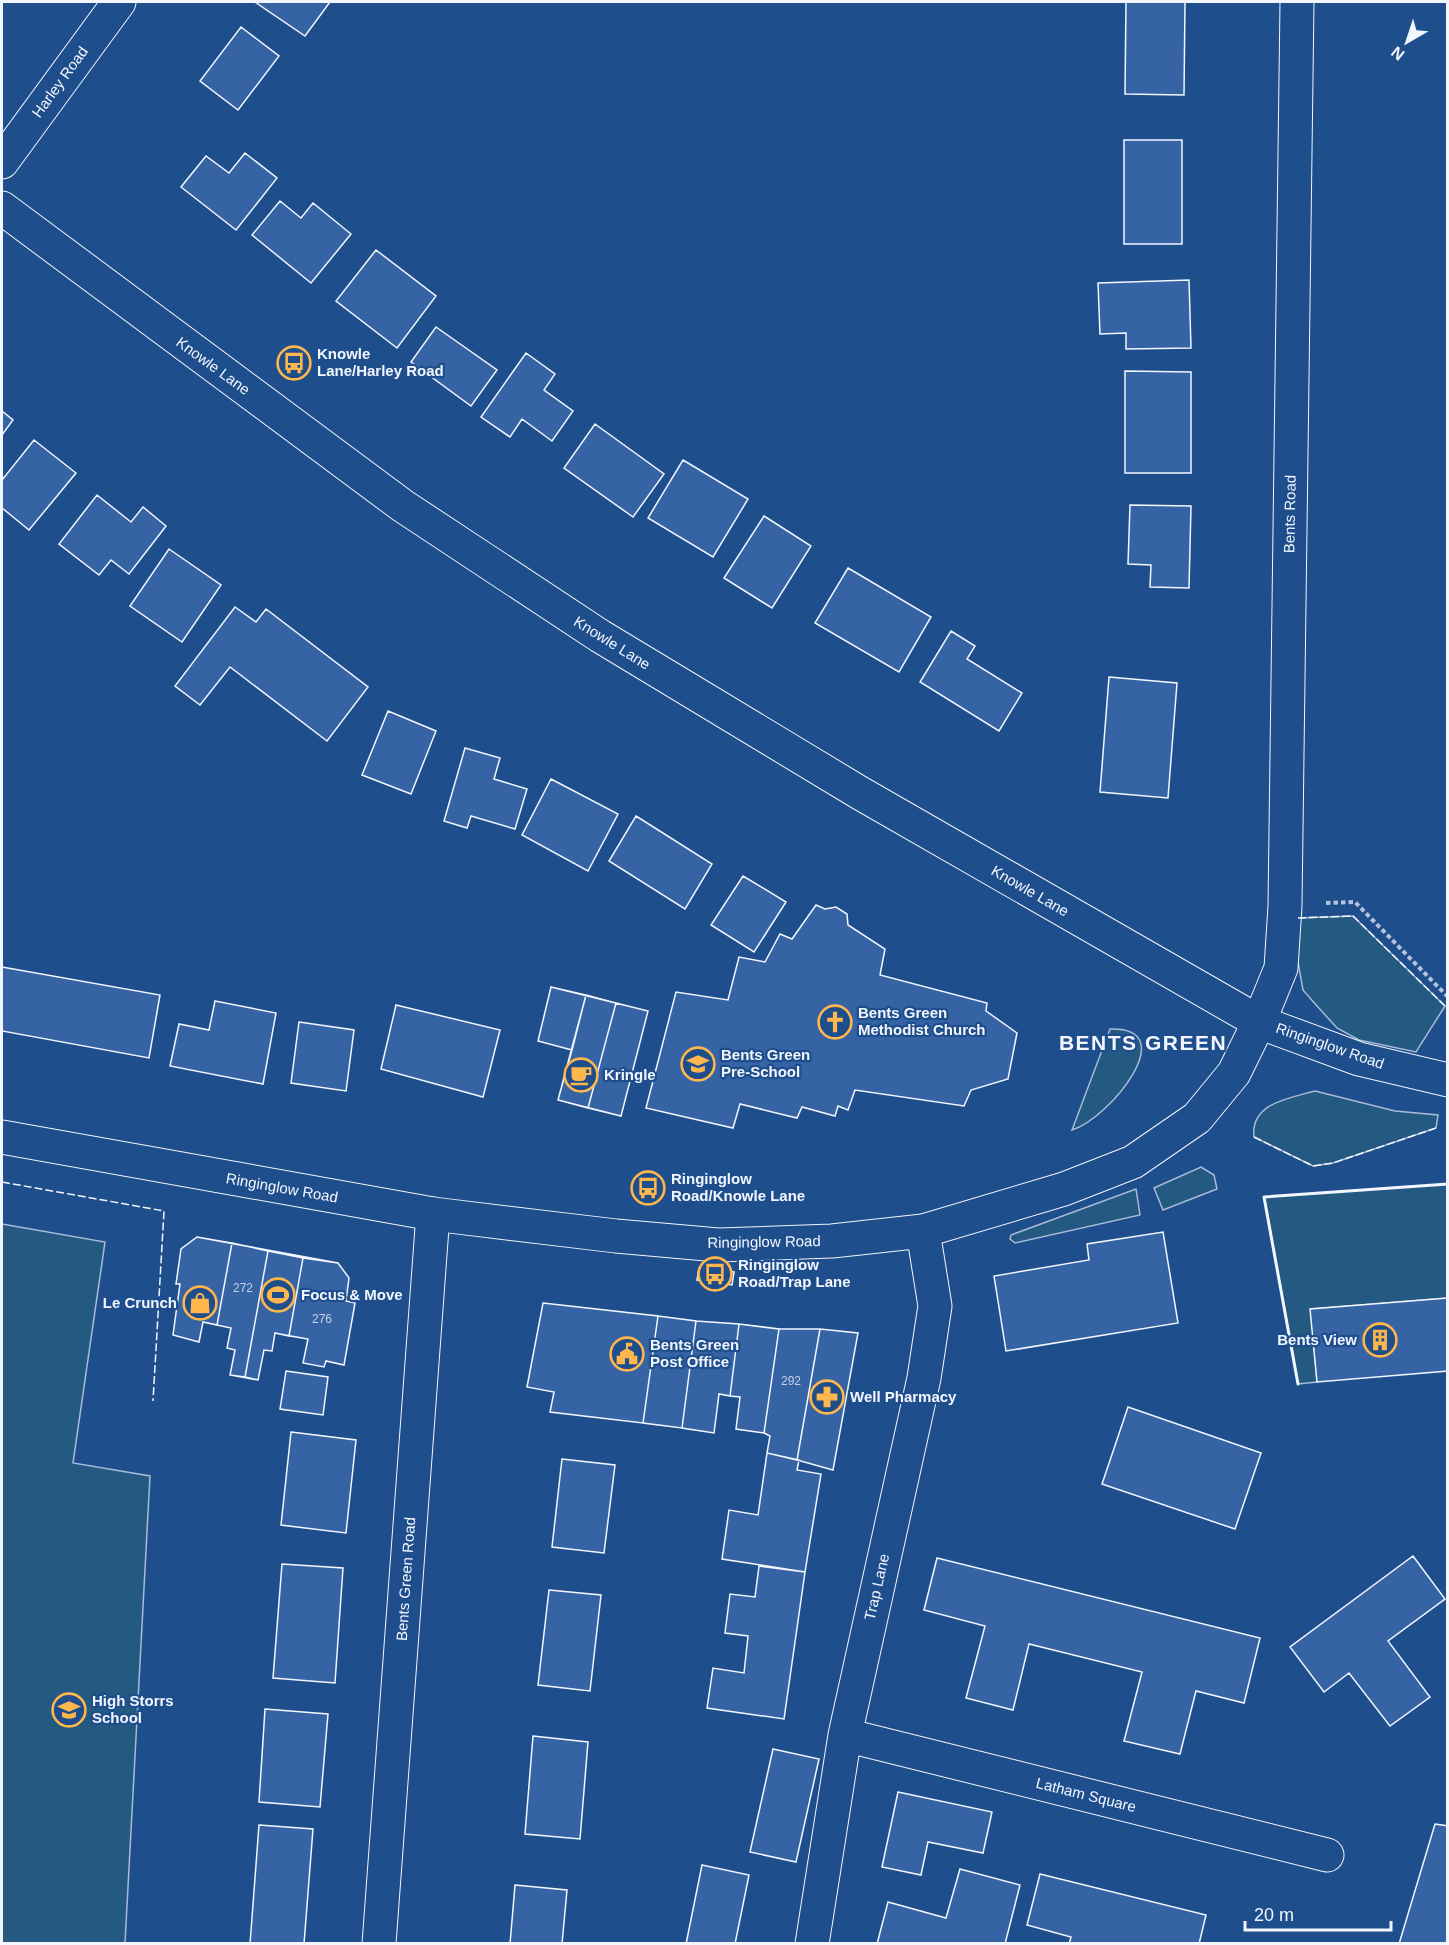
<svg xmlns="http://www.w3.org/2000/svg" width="1449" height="1945" font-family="Helvetica,sans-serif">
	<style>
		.green { fill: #245a82; stroke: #a8bbd7; stroke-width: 1.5 }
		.building { fill: #3563a3; stroke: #f2f6ff; stroke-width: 1.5 }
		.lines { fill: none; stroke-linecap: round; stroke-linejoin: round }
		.minor-casing { stroke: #f2f6ff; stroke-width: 35 }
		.tertiary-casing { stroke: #f2f6ff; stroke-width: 35 }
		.path { stroke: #b3c4dc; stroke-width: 4; stroke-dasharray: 4.5 3; stroke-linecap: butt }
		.minor { stroke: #1f4e8c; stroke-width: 33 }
		.tertiary { stroke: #1f4e8c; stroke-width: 33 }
		.fence { stroke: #f2f6ff; stroke-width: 1.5; stroke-dasharray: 8 3; stroke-linecap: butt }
		.wall { stroke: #f2f6ff; stroke-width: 3 }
		.labels { text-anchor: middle; stroke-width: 4.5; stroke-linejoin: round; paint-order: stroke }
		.number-label { font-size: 12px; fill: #c3d1e8 }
		.street-label { font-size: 15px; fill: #f2f6ff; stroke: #1f4e8c }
		.poi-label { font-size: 15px; font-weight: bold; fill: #f2f6ff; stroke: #1f4e8c; text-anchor: start }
		.district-label { font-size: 21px; font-weight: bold; letter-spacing: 1.5px; fill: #f2f6ff; stroke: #1f4e8c }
	</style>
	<rect width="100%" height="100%" fill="#1f4e8c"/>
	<!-- green -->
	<path class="green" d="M1353 916 1445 1006 1416 1052 1359 1040 1337 1028 1317 1006 1303 990 1298 962V918Z
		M1110 1029C1184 1027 1109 1119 1072 1130Z
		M1315 1091 1395 1111 1438 1115 1436 1128 1333 1163 1313 1166 1254 1137C1250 1103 1290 1098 1315 1091Z
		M1201 1167 1214 1175 1217 1189 1163 1210 1154 1188Z
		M1447 1184V1298L1311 1309 1317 1382 1298 1384 1264 1197Z
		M1136 1189 1140 1215 1015 1243 1010 1239 1011 1235Z
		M2 1224 105 1242 73 1463 150 1476 125 1943H2Z"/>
	<!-- building -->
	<path class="building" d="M255 2H330L305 36Z
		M1126 2H1185L1184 95 1125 94Z
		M241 27 279 56 238 110 200 81Z
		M1124 140H1182V244H1124Z
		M245 153 277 178 236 230 181 187 206 156 229 173Z
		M280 201 301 218 313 203 351 234 311 283 252 235Z
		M376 250 436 296 397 348 336 301Z
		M1189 280 1191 348 1126 349V333L1100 334 1098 283Z
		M436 327 497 370 471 406 411 362Z
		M526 353 555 374 544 390 573 411 552 441 522 419 510 437 481 417Z
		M1125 371 1191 372V473H1125Z
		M2 411 13 420 2 435Z
		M595 424 664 474 633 517 564 468Z
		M34 440 76 473 29 530 2 508V480Z
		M683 460 748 499 713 557 648 518Z
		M97 495 131 522 143 507 166 526 129 574 111 560 99 575 59 544Z
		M1130 505 1191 506 1189 588 1150 587 1151 565 1128 564Z
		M764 516 811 546 772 608 724 578Z
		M169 549 221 585 182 642 130 606Z
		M848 568 931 617 899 672 815 623Z
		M235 607 256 622 266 609 368 687 327 741 230 667 200 705 175 686Z
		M951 631 975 646 967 659 1022 693 999 731 920 682Z
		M1109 677 1177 683 1168 798 1100 792Z
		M388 711 436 731 411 794 362 775Z
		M465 748 500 758 494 779 527 789 515 829 471 816 467 828 444 821Z
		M551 779 618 814 588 871 522 835Z
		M636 816 712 864 685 909 609 861Z
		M743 876 786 902 754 952 711 925Z
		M816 905 825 909 836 907 847 914 848 925 885 949 880 975 987 1003 986 1011 1017 1033 1008 1079 971 1090 964 1106 855 1090 848 1110 838 1106 835 1116 802 1107 797 1118 740 1104 733 1128 646 1108 676 992 728 1000 739 957 765 962 780 934 792 939Z
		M2 967 160 995 149 1058 2 1031Z
		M551 987 648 1011 621 1116 558 1100 572 1050 538 1041Z
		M551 987 586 995 572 1050 538 1041Z
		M586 995 616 1003 588 1108 558 1100Z
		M215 1001 276 1013 263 1084 170 1066 179 1024 209 1030Z
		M616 1003 648 1011 621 1116 588 1108Z
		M396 1005 500 1030 483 1097 381 1069Z
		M299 1022 354 1030 346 1091 291 1083Z
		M639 1179 661 1183 660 1194 637 1190Z
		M1163 1232 1178 1323 1006 1351 994 1276 1089 1260 1087 1244Z
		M197 1237 338 1263 349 1278 346 1301 355 1303 344 1365 326 1361 324 1367 303 1363 308 1339 275 1333 272 1351 264 1350 258 1380 230 1375 235 1350 227 1348 231 1328 203 1322 199 1342 173 1335 180 1284H176L181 1249Z
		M197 1237 232 1243 217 1325 203 1322 199 1342 173 1335 180 1284H176L181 1249Z
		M232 1243 268 1251 245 1377 230 1375 235 1350 227 1348 231 1328 217 1325Z
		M268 1251 303 1258 289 1336 275 1333 272 1351 264 1350 258 1380 245 1377Z
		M303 1258 338 1263 349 1278 346 1301 355 1303 344 1365 326 1361 324 1367 303 1363 308 1339 289 1336Z
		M699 1268 734 1272 732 1285 697 1280Z
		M1448 1298V1371L1317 1382 1310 1309Z
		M543 1303 658 1316 643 1423 550 1412 554 1392 527 1387Z
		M658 1316 696 1321 682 1428 643 1423Z
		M696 1321 739 1324 730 1396 719 1394 714 1433 682 1428Z
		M739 1324 779 1329 764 1433 736 1429 740 1397 730 1396Z
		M779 1329H820L797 1460 767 1453 770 1436 764 1433Z
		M820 1329 858 1333 833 1470 797 1460Z
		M286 1371 328 1377 323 1415 280 1409Z
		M1128 1407 1261 1453 1235 1529 1102 1484Z
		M291 1432 356 1440 346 1533 281 1525Z
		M767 1453 799 1460 797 1470 821 1474 805 1572 722 1559 729 1510 758 1515Z
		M562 1459 615 1465 604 1553 552 1547Z
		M1413 1556 1445 1599 1388 1641 1430 1697 1390 1726 1349 1673 1324 1692 1290 1647Z
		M937 1558 1260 1638 1244 1703 1196 1691 1180 1754 1124 1741 1142 1672 1029 1644 1013 1710 966 1698 985 1626 924 1610Z
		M282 1564 343 1568 335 1683 273 1678Z
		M759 1566 805 1572 784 1719 707 1708 713 1668 744 1673 748 1636 725 1633 730 1594 755 1597Z
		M549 1590 601 1595 590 1691 538 1685Z
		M265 1709 328 1714 320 1807 259 1802Z
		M533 1736 588 1742 580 1839 525 1834Z
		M773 1749 819 1759 796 1862 750 1852Z
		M898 1792 992 1812 983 1853 928 1842 921 1875 882 1867Z
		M1435 1824 1448 1826V1944H1399Z
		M259 1825 313 1829 304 1944H250Z
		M702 1865 749 1875 735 1944H686Z
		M960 1869 1020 1885 1005 1944H877L888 1902 946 1918Z
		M1040 1874 1206 1915 1199 1944H1069L1071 1937 1027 1925Z
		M515 1885 567 1890 562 1944H510Z"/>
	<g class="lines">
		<defs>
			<path id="minor" d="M2 162 119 2
				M845 1735 1327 1855
				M379 1944 433 1214
				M812 1944 845 1735 924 1378 935 1306 923 1231"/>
			<path id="tertiary" d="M2 208 403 506 600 636 860 793 1259 1022 1359 1059 1448 1080
				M2 1137 433 1214 616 1236 718 1245 832 1241 923 1231 1064 1189 1133 1162 1197 1118 1234 1073 1259 1022 1281 968 1285 906 1297 2"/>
		</defs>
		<!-- minor casing -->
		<use href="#minor" class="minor-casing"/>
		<!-- tertiary casing -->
		<use href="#tertiary" class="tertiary-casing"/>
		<!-- path -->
		<path class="path" d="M1326 903 1355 902 1448 997"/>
		<!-- minor -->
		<use href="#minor" class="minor"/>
		<!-- tertiary -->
		<use href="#tertiary" class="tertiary"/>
		<!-- fence -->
		<path class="fence" d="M1298 918 1353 916 1445 1006
			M1254 1137 1313 1166 1333 1163 1436 1128
			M2 1182 164 1211 153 1401"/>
		<!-- wall -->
		<path class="wall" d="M1298 1384 1264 1197 1448 1184"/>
	</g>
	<!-- icons -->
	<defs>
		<symbol id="bus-ring" viewBox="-11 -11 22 22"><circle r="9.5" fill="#1f4e8c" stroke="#ffb74d" stroke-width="1.5"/><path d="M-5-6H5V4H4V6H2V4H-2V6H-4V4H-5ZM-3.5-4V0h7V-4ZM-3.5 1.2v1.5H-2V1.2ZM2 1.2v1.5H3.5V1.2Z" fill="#ffb74d"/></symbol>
		<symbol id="church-ring" viewBox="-11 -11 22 22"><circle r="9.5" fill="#1f4e8c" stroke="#ffb74d" stroke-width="1.5"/><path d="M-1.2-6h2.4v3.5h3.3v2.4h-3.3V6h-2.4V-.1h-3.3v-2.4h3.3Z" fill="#ffb74d"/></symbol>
		<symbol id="school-ring" viewBox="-11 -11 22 22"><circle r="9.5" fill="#1f4e8c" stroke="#ffb74d" stroke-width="1.5"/><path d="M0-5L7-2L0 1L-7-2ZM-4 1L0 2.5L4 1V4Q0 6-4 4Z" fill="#ffb74d"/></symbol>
		<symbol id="cafe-ring" viewBox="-11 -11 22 22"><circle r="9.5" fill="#1f4e8c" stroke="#ffb74d" stroke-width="1.5"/><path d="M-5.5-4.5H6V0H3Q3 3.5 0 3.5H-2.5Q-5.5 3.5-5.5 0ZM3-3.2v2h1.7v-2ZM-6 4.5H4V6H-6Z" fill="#ffb74d"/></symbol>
		<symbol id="stadium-ring" viewBox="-11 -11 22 22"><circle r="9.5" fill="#1f4e8c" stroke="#ffb74d" stroke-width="1.5"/><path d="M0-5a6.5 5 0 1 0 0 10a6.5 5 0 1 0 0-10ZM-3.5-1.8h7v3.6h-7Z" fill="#ffb74d"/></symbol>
		<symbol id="shop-ring" viewBox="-11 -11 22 22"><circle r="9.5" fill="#1f4e8c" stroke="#ffb74d" stroke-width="1.5"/><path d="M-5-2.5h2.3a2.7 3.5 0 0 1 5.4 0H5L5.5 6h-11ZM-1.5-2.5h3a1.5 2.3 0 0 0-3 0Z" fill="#ffb74d"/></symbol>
		<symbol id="building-ring" viewBox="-11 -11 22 22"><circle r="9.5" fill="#1f4e8c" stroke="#ffb74d" stroke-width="1.5"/><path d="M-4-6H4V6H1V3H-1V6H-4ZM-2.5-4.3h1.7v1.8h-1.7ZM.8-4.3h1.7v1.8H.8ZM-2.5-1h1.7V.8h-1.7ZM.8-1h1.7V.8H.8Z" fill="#ffb74d"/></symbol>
		<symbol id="civic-ring" viewBox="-11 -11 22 22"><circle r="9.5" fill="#1f4e8c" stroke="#ffb74d" stroke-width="1.5"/><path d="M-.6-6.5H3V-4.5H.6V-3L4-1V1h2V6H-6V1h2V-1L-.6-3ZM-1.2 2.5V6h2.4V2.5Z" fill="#ffb74d"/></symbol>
		<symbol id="pharmacy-ring" viewBox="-11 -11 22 22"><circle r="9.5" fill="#1f4e8c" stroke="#ffb74d" stroke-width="1.5"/><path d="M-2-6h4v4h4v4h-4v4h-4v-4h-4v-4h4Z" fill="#ffb74d"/></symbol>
	</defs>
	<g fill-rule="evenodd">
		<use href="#bus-ring" x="275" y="344" width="38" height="38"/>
		<use href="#church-ring" x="816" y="1003" width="38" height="38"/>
		<use href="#school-ring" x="679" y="1045" width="38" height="38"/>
		<use href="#cafe-ring" x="562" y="1056" width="38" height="38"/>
		<use href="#bus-ring" x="629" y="1169" width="38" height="38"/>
		<use href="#bus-ring" x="696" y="1255" width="38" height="38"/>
		<use href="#stadium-ring" x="259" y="1276" width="38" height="38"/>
		<use href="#shop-ring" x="181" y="1284" width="38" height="38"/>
		<use href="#building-ring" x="1361" y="1321" width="38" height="38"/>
		<use href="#civic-ring" x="608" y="1335" width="38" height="38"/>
		<use href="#pharmacy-ring" x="808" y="1378" width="38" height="38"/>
		<use href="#school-ring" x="50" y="1691" width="38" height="38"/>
	</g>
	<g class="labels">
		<!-- number labels -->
		<g class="number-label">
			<text x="243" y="1292">272</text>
			<text x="322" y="1323">276</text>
			<text x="791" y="1385">292</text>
		</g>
		<!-- street labels -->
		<g class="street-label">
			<text transform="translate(60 82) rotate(-54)" y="5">Harley Road</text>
			<text transform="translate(213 366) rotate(36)" y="5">Knowle Lane</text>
			<text transform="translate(1290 514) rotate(-89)" y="5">Bents Road</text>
			<text transform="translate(612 643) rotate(32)" y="5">Knowle Lane</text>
			<text transform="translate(1030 891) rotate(30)" y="5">Knowle Lane</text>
			<text transform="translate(1330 1046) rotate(19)" y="5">Ringinglow Road</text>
			<text transform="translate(282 1188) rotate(10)" y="5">Ringinglow Road</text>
			<text transform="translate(764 1242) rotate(-1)" y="5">Ringinglow Road</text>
			<text transform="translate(406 1579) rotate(-86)" y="5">Bents Green Road</text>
			<text transform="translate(877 1587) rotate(-77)" y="5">Trap Lane</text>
			<text transform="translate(1086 1795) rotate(14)" y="5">Latham Square</text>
		</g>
		<!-- poi labels -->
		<g class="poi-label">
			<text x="317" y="359">Knowle<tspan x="317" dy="17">Lane/Harley Road</tspan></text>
			<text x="858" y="1018">Bents Green<tspan x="858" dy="17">Methodist Church</tspan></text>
			<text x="721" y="1060">Bents Green<tspan x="721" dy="17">Pre-School</tspan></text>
			<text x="604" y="1080">Kringle</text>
			<text x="671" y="1184">Ringinglow<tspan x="671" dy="17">Road/Knowle Lane</tspan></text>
			<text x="738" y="1270">Ringinglow<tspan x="738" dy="17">Road/Trap Lane</tspan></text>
			<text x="301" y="1300">Focus &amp; Move</text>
			<text x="177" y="1308" text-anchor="end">Le Crunch</text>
			<text x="1357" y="1345" text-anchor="end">Bents View</text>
			<text x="650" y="1350">Bents Green<tspan x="650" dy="17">Post Office</tspan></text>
			<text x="850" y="1402">Well Pharmacy</text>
			<text x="92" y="1706">High Storrs<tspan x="92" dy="17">School</tspan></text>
		</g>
		<!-- district labels -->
		<g class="district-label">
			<text x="1143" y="1050">BENTS GREEN</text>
		</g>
	</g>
	<!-- border -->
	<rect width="1449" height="1945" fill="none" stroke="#f2f6ff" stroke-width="6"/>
	<!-- north arrow -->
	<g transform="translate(1407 42) rotate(219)" stroke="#1f4e8c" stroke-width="4.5" paint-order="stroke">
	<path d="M0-4.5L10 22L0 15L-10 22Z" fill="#f2f6ff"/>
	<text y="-9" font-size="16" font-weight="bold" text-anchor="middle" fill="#f2f6ff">N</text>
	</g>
	<!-- scale -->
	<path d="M1245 1921v9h146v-9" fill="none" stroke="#f2f6ff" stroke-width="3"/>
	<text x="1254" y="1921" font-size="18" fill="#f2f6ff" stroke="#1f4e8c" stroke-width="4.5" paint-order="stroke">20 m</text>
</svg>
